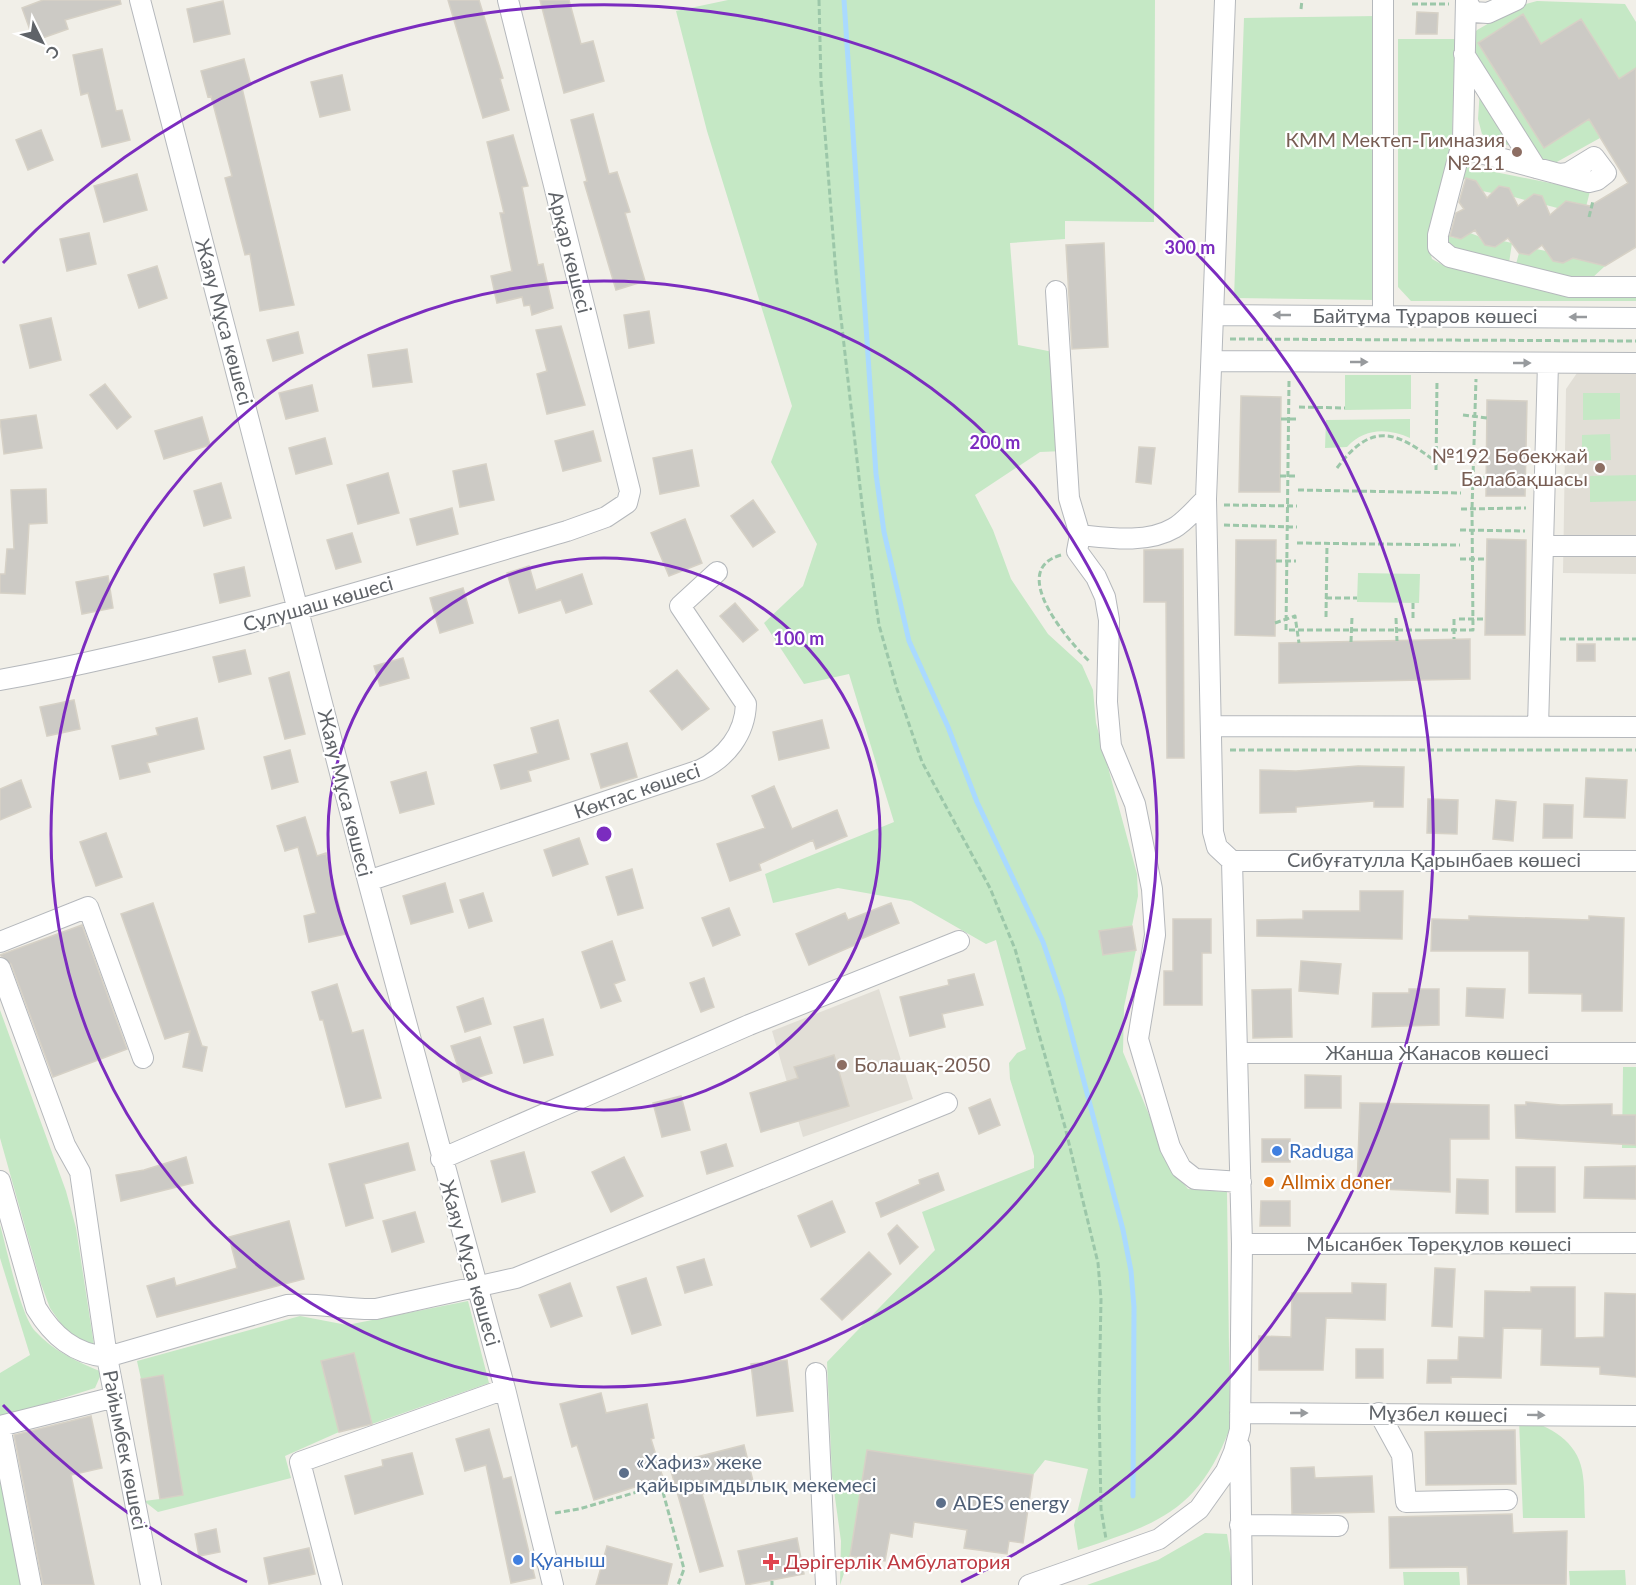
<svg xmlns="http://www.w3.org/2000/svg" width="1636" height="1585" font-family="Lato,sans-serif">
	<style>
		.education { fill: #e1ded6 }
		.green { fill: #c5e8c5 }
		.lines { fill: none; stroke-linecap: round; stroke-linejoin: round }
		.stream { stroke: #aadaff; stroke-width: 5 }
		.building { fill: #cccac5; stroke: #d6d1c6; stroke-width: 1.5 }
		.minor-casing { stroke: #b5b8bc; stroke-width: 22 }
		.path { stroke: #9cc7a9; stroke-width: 3; stroke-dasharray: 6 3; stroke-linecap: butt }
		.minor { stroke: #fff; stroke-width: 20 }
		.oneway { fill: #979a9d }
		.ring { fill: none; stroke: #7b2cbf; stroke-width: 3 }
		.education-dot { fill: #8d6e63; stroke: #fff; stroke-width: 2 }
		.shop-dot { fill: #3f7fe0; stroke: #fff; stroke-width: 2 }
		.food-dot { fill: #e8710a; stroke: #fff; stroke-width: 2 }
		.service-dot { fill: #5c6f8a; stroke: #fff; stroke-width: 2 }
		.health-dot { fill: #e0444e; stroke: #fff; stroke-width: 2 }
		.labels { text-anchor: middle; stroke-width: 4.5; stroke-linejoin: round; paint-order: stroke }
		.education-label { font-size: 20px; fill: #785e54; stroke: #fff; text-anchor: end }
		.street-label { font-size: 20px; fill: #5f6368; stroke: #fff }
		.shop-label { font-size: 20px; fill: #366cbe; stroke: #fff; text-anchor: start }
		.food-label { font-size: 20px; fill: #c56008; stroke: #fff; text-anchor: start }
		.service-label { font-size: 20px; fill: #4e5e75; stroke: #fff; text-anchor: start }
		.health-label { font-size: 20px; fill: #be3a42; stroke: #fff; text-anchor: start }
		.centre { fill: #7b2cbf; stroke: #fff; stroke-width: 3 }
		.ring-label { font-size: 18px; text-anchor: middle; font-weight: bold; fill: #7b2cbf; stroke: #fff; stroke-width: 4.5; stroke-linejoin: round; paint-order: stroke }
	</style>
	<rect width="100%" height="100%" fill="#f1efe8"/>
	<!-- education -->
	<path class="education" d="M1577 373H1636V574L1563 573 1566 389Z
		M879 989 913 1099 803 1137 772 1031Z"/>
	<!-- green -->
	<path class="green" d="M728 0H1155L1154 222 1065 221V239L1010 243 1018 345 1058 353 1064 451 1040 452 975 495 993 530 1011 579 1048 634 1082 665 1093 690 1096 723 1137 874 1138 896 1132 926 1100 931 1103 955 1136 950 1124 1007 1123 1052 1172 1170 1188 1189 1227 1192 1230 1428C1198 1512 1157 1524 1078 1550L1074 1525 1088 1469 1045 1460 1033 1475 867 1450 850 1556 840 1585 841 1541 832 1476 827 1362 935 1250 922 1212 1034 1168V1156L1010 1079 1009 1063 1017 1053 1026 1049 996 940 986 944 911 901 838 888 773 903 765 874 894 822 849 674 804 684 764 623 803 586 817 544 771 462 792 406 707 131 676 11Z
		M1537 1 1625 4 1636 22V68L1619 79 1541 44 1522 15 1478 43 1544 148 1589 119 1600 138 1555 163 1542 160 1471 50 1472 36 1477 30 1519 6Z
		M1377 16 1375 300 1234 298 1244 18Z
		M1398 39H1455L1452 142 1429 248 1432 259 1443 265 1568 295 1636 296V301H1411L1398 287Z
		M1480 89 1515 147 1494 141 1482 134 1478 119Z
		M1470 167 1590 191 1584 215 1546 205 1542 196 1534 194 1525 200 1514 197 1509 188 1499 186 1492 193 1482 191 1476 181 1466 178 1457 185 1464 169Z
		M1445 229 1451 237 1461 239 1470 233 1478 236 1485 245 1495 247 1503 241 1512 243 1509 263 1455 250 1447 243Z
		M1536 249 1546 251 1553 261 1563 263 1573 258 1605 266 1591 279 1565 276 1516 264 1519 253 1529 255Z
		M1411 375V409L1345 410V375Z
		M1583 393H1620V419L1583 420Z
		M1410 419V438C1387 428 1365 428 1347 447L1325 448 1326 420Z
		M1610 434 1611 460 1582 461V435Z
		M1636 475V501L1590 502V476Z
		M1358 573 1420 574 1419 603 1357 602Z
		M0 1010 66 1191 76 1228 94 1345 79 1339 64 1328 50 1308 41 1284 0 1138Z
		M1623 1067H1636V1148H1622Z
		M0 1225C7 1249 20 1314 35 1331 53 1351 78 1362 102 1372L95 1388 0 1418V1373L30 1355 0 1258Z
		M468 1301 489 1383 372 1424 354 1353 321 1361 339 1432 285 1456 291 1478 158 1512 144 1501 160 1499 163 1375 141 1379 137 1361 300 1316 347 1325Z
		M1519 1420C1546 1422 1577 1441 1582 1470 1585 1485 1584 1502 1585 1518H1523Z
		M0 1463 25 1585H0Z
		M1205 1533 1227 1534 1235 1585H1087L1158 1560Z
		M1625 1570 1626 1585H1570L1569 1571Z
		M1403 1572H1459L1460 1585H1404Z"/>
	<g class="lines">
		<!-- stream -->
		<path class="stream" d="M844 0 876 474 884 532 909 641 948 727 977 802 1043 942 1062 998 1123 1230 1131 1271 1134 1307 1133 1496"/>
	</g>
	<!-- building -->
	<path class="building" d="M43 0H120L121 4 65 20 68 29 34 41 22 8Z
		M448 0H479L503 78 500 79 509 110 483 118Z
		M540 0H569L581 44 593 41 604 81 564 93Z
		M223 1 230 34 194 42 187 9Z
		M1417 12 1438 13 1437 34H1416Z
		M1523 14 1541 44 1581 19 1619 79 1636 68V247L1605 266 1573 258 1563 263 1553 261 1542 245 1529 255 1519 253 1508 238 1495 247 1485 245 1475 230 1461 239 1450 236 1456 213 1464 209 1459 202 1466 178 1476 181 1487 198 1499 186 1509 188 1518 206 1534 194 1542 196 1550 215 1566 201 1590 206 1628 183 1589 119 1544 148 1478 43Z
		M102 49 116 111 122 110 130 140 102 147 88 93 81 95 73 55Z
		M244 59 251 85 242 88 294 305 260 311 250 254 245 255 225 178 232 176 211 96 208 97 201 71Z
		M342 75 350 110 320 117 311 82Z
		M593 114 609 174 617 172 630 212 625 213 645 281 616 290 584 182 587 181 571 120Z
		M41 130 53 160 28 170 16 140Z
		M513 135 528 186 522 187 538 265 543 264 553 308 532 315 530 305 524 306 522 297 497 303 491 276 512 271 500 213H504L487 142Z
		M137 174 147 210 104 222 94 186Z
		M89 233 96 264 67 271 60 239Z
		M1104 243 1108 347 1072 349 1066 245Z
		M157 266 167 298 139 308 128 275Z
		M649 311 654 343 629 348 624 315Z
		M51 318 61 360 30 368 20 325Z
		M561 326 585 405 547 414 537 374 547 371 536 330Z
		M298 332 303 353 273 361 267 340Z
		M407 349 412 382 373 387 368 355Z
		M105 384 131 417 117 429 90 395Z
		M312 385 318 411 286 419 279 393Z
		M1241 396 1281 397 1280 492H1239Z
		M1487 400 1527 401 1525 496H1486Z
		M36 415 42 448 4 454 0 420Z
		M202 417 210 445 164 459 155 431Z
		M593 431 601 461 563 471 555 441Z
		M325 438 332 464 296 474 289 448Z
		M1139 447 1155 448 1151 484 1136 482Z
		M692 450 699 486 660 494 653 458Z
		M486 464 494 500 460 507 453 471Z
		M388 473 399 513 358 524 347 485Z
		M221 483 231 518 204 526 194 491Z
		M46 489 47 523 29 524 25 594 0 593V574H5L7 549H14L11 490Z
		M753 500 775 532 753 547 731 516Z
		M452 508 458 534 417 545 410 519Z
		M685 519 702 563 669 576 651 533Z
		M352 533 361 562 336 569 327 540Z
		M1487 539 1526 540 1525 635H1485Z
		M1236 540H1276L1275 636 1235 635Z
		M1183 549 1184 758H1167L1166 602H1144V550Z
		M529 566 536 590 582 574 592 604 566 613 561 600 519 613 507 573Z
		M244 567 250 596 220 603 214 574Z
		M108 576 113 608 82 614 76 582Z
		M463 588 473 623 440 633 430 598Z
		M735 603 758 630 743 642 720 616Z
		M1470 639V679L1279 683V643Z
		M1577 644H1595V661H1577Z
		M245 650 251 674 219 682 213 657Z
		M403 658 409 678 380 686 374 666Z
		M677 670 709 709 682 730 650 691Z
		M289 672 305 734 285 739 269 678Z
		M74 700 80 729 47 736 40 707Z
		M197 718 204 749 147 763 150 772 120 779 112 746 158 735 156 728Z
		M558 720 569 759 528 771 531 781 501 789 494 765 538 753 531 728Z
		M822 720 829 748 779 760 773 732Z
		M627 743 637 777 601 788 591 754Z
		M290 750 298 782 272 789 264 757Z
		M1358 766 1404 767 1403 807H1374V801L1296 807V812L1260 813V770L1296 771Z
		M426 772 434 804 400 813 391 782Z
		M1586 778 1627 780 1625 818 1584 817Z
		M21 780 31 807 0 820V789Z
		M774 786 792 829 837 810 847 836 816 849 813 840 759 864 761 870 730 881 717 844 765 828 752 796Z
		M1428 799 1458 800 1457 834 1427 833Z
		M1496 800 1516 802 1513 841 1493 839Z
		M1544 804 1573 805 1572 838H1543Z
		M305 817 317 856 326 853 346 934 309 942 304 916 316 913 298 847 285 851 277 826Z
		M106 833 122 877 96 886 80 842Z
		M579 838 588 864 553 876 544 850Z
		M632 869 643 908 618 915 606 877Z
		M445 883 453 912 411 924 403 896Z
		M1360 891H1403L1402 939 1257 936V920L1303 919V911H1360Z
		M483 893 492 921 469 928 460 900Z
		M153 903 202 1046 207 1047 202 1071 183 1067 190 1031 165 1039 121 914Z
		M891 903 899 923 856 941 857 944 809 965 796 934 845 913 848 920Z
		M729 908 740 935 713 946 702 918Z
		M1469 916 1589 920V916L1624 918 1622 1011H1582V994L1529 993V951H1431L1432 919 1469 920Z
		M1173 919H1211V953H1202V1005H1164V971H1173Z
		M82 925 127 1049 53 1077 11 964 0 955Z
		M1132 926 1136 950 1103 955 1099 931Z
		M612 941 625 980 614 984 621 1001 601 1008 582 952Z
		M1301 961 1341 964 1338 994 1299 991Z
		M974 974 983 1005 942 1014 945 1027 910 1036 900 997 949 985 948 980Z
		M704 978 714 1007 701 1012 690 983Z
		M337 984 352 1033 363 1030 381 1098 346 1107 323 1020H320L312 992Z
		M1467 988 1505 989 1503 1018 1466 1016Z
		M1291 989 1292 1037 1253 1038 1252 990Z
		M1409 989H1439V1025L1372 1027 1373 993H1409Z
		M483 998 491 1024 465 1032 457 1007Z
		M543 1019 553 1055 524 1063 514 1027Z
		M480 1037 492 1073 463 1082 451 1046Z
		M834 1055 849 1106 761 1132 750 1093 798 1078 794 1067Z
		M1305 1075 1341 1076V1108H1305Z
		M681 1096 690 1130 662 1137 653 1103Z
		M990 1099 1000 1125 979 1134 969 1108Z
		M1526 1102 1561 1105 1612 1104V1115H1636V1145L1516 1138 1515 1105H1526Z
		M1360 1103 1489 1105V1139H1450V1192L1357 1188Z
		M1262 1139H1290V1162H1262Z
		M408 1143 415 1170 364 1184 373 1218 346 1226 329 1164Z
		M726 1144 733 1166 707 1174 701 1152Z
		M524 1152 535 1192 502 1202 491 1161Z
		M186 1157 193 1183 121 1201 116 1175 144 1170Z
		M624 1157 643 1196 611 1212 592 1172Z
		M1636 1166V1199L1584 1198 1585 1167Z
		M1516 1167H1555V1212H1516Z
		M938 1173 944 1190 881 1217 876 1203 920 1184 919 1180Z
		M1457 1179 1488 1180V1214L1456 1213Z
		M832 1201 845 1232 811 1247 798 1216Z
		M1261 1201H1290V1226H1260Z
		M415 1212 424 1242 392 1252 383 1221Z
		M289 1221 304 1279 157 1317 147 1286 174 1278 176 1286 237 1268 229 1237Z
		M897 1225 918 1247 900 1264 888 1234Z
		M869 1252 891 1274 842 1320 821 1299Z
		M704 1259 712 1285 685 1293 677 1267Z
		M1435 1268 1455 1269 1452 1327 1432 1326Z
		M646 1278 661 1325 632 1334 617 1287Z
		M570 1283 582 1316 551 1327 539 1295Z
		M1352 1283 1386 1284 1385 1320 1326 1318 1323 1370H1259V1336L1291 1337 1292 1293H1352Z
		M1531 1287H1575V1338L1604 1337 1605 1293 1636 1294V1377L1600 1374V1367L1541 1365 1542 1329 1503 1328 1501 1378 1451 1377V1383H1427L1428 1360H1458L1459 1337 1484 1338 1485 1291 1531 1292Z
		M1356 1349H1383V1378H1356Z
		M354 1353 372 1424 339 1432 321 1361Z
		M787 1360 793 1411 757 1416 751 1364Z
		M163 1375 183 1495 160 1499 141 1379Z
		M601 1393 606 1413 647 1404 654 1438 651 1439 663 1478 594 1500 577 1445 572 1447 560 1404Z
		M91 1416 102 1468 71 1475 94 1585H43L14 1435Z
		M489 1429 503 1479 511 1477 535 1578 511 1583 486 1465 465 1471 456 1439Z
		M1515 1430 1516 1484 1426 1485 1425 1432Z
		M744 1445 753 1481 702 1494 723 1566 700 1572 669 1464Z
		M867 1450 1033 1475 1023 1543 1009 1541 1007 1554 964 1548 967 1530 914 1522 912 1537 890 1533 885 1561 850 1556Z
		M412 1453 423 1494 355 1514 345 1476 383 1466 382 1460Z
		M1314 1467 1315 1478 1372 1476 1374 1512 1292 1514 1291 1468Z
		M1512 1514 1513 1533 1567 1531 1566 1585H1468L1467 1567 1390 1568 1389 1517Z
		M216 1529 220 1552 199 1556 195 1534Z
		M797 1538 804 1574 746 1585 738 1551Z
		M607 1546 672 1564 667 1585H596Z
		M309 1548 315 1574 269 1584 264 1558Z"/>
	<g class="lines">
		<defs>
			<path id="minor" d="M140 0 368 881 505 1389 553 1585
				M1466 0 1463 139 1438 235V247L1450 257 1570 287H1636
				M1466 0 1473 12 1488 13 1516 0
				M1464 54 1536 168
				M1462 148 1589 182 1597 180 1606 173 1594 157 1568 173 1560 174
				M1056 291 1069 498 1080 535
				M1214 315 1636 318
				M1383 316V0
				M1212 361 1636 363
				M1206 499C1196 508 1185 522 1174 528 1147 544 1109 538 1080 535L1077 551 1096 577 1105 597 1109 620 1107 702 1111 746 1135 804 1152 889 1155 935 1138 1039 1170 1147 1181 1168 1195 1179 1241 1182
				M1543 546H1636
				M0 680C193 645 379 586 567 531L606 517 627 503 630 491 508 0
				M1211 726 1636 727
				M1538 727 1548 363
				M1232 861H1636
				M368 881 700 770C726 758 745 734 746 704L680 606 717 572
				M0 942 88 907 143 1058
				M0 968 65 1145 80 1172 107 1357 151 1585
				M1238 1053H1636
				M441 1159 749 1025 959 941
				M0 1181 36 1308C53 1336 74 1354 107 1357L287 1305C317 1302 346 1310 376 1309L516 1278 947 1103
				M1242 1244 1636 1243
				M816 1373 826 1585
				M1240 1413 1636 1416
				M1379 1413 1402 1455 1406 1502 1507 1500
				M1240 1447 1242 1585
				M1240 1525 1338 1526
				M31 1585 0 1426 115 1397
				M332 1585 300 1462 505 1389
				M1029 1585 1159 1539 1199 1509 1226 1471 1234 1452 1240 1430 1242 1244 1232 861 1217 847 1213 832 1206 499 1225 0"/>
		</defs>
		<!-- minor casing -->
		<use href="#minor" class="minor-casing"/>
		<!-- path -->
		<path class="path" d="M819 0 821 82 836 274 863 513 879 625 897 689 922 762 990 888 1015 949 1065 1127 1098 1263 1101 1299 1099 1404 1101 1509 1106 1539
			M1412 4H1449
			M1301 9 1302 0
			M1589 217 1593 201
			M1230 339 1636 341
			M1289 381 1286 630H1473L1472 509 1476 379
			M1299 407 1345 408
			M1463 415 1487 418
			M1281 419H1299
			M1337 468C1371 422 1395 430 1436 462
			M1436 470 1437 380
			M1280 476H1298
			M1461 477 1486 478
			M1298 490 1461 493
			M1224 505 1297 506
			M1461 509 1526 508
			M1224 525 1297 527
			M1460 530 1525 531
			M1297 543 1460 545
			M1061 555C1006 570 1070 643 1090 662
			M1460 559H1486
			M1276 561H1296
			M1326 598H1357
			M1326 617 1327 544
			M1396 618 1397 641
			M1413 618V603
			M1454 619V639
			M1459 619H1485
			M1275 623 1295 616 1299 643
			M1560 639H1636
			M1351 642 1352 617
			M1230 750H1636
			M555 1513 579 1509 661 1485 684 1569 678 1585
			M772 1581V1585"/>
		<!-- minor -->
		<use href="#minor" class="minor"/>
	</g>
	<!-- one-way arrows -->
	<defs><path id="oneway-solid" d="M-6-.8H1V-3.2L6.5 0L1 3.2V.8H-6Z" transform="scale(1.5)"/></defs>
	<g class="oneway">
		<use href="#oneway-solid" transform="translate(1282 315) rotate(-180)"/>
		<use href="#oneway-solid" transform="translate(1578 317) rotate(-180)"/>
		<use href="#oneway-solid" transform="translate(1359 362)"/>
		<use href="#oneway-solid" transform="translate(1522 363)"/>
		<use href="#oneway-solid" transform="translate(1299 1413)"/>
		<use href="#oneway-solid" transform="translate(1536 1415) rotate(1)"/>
	</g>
	<!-- distance rings -->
	<g class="ring">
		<circle cx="604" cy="834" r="276"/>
		<circle cx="604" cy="834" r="553"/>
		<path d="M247 1582A829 829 0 0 1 3 1405M3 263A829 829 0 1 1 961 1582"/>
	</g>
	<!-- markers -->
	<g class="education-dot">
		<circle cx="1517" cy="152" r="6"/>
		<circle cx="1600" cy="468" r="6"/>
		<circle cx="842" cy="1065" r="6"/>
	</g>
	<g class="shop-dot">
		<circle cx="1277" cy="1151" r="6"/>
		<circle cx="518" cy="1560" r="6"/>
	</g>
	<circle class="food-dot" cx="1269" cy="1182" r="6"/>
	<g class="service-dot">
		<circle cx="624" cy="1473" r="6"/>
		<circle cx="941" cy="1503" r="6"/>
	</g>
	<path class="health-dot" d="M768 1553h6v6h6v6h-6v6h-6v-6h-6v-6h6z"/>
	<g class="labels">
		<!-- education labels -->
		<g class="education-label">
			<text x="1505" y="147">КММ Мектеп-Гимназия<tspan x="1505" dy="23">№211</tspan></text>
			<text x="1588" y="463">№192 Бөбекжай<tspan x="1588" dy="23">Балабақшасы</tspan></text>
			<text x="854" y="1072" text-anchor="start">Болашақ-2050</text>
		</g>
		<!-- street labels -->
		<g class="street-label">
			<text transform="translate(570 252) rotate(76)" y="7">Арқар көшесі</text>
			<text x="1425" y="323">Байтұма Тұраров көшесі</text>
			<text transform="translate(224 322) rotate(75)" y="7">Жаяу Мұса көшесі</text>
			<text transform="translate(318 604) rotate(-16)" y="7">Сұлушаш көшесі</text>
			<text transform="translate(637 791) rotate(-19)" y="7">Көктас көшесі</text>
			<text transform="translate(345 793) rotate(76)" y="7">Жаяу Мұса көшесі</text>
			<text x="1434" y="867">Сибуғатулла Қарынбаев көшесі</text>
			<text x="1437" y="1060">Жанша Жанасов көшесі</text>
			<text x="1439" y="1251">Мысанбек Төреқұлов көшесі</text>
			<text transform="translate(470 1263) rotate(74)" y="7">Жаяу Мұса көшесі</text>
			<text transform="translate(1438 1414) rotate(1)" y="7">Мұзбел көшесі</text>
			<text transform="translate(125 1450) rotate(79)" y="7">Райымбек көшесі</text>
		</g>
		<!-- shop labels -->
		<g class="shop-label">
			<text x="1289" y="1158">Raduga</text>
			<text x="530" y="1567">Қуаныш</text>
		</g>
		<!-- food labels -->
		<g class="food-label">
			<text x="1281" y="1189">Allmix doner</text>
		</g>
		<!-- service labels -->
		<g class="service-label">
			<text x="636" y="1469">«Хафиз» жеке<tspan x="636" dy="23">қайырымдылық мекемесі</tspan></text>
			<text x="953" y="1510">ADES energy</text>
		</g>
		<!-- health labels -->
		<g class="health-label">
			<text x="784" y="1569">Дәрігерлік Амбулатория</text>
		</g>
	</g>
	<circle cx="604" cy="834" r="9" class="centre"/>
	<g class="ring-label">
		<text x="1190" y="254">300 m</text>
		<text x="995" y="449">200 m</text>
		<text x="799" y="645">100 m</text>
	</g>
	<!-- north arrow -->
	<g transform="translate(42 42) rotate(133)" stroke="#ffffff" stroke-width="4.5" paint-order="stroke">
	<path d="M0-4.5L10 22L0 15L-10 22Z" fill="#5f6368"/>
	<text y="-9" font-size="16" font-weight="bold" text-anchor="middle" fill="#5f6368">С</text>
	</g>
</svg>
